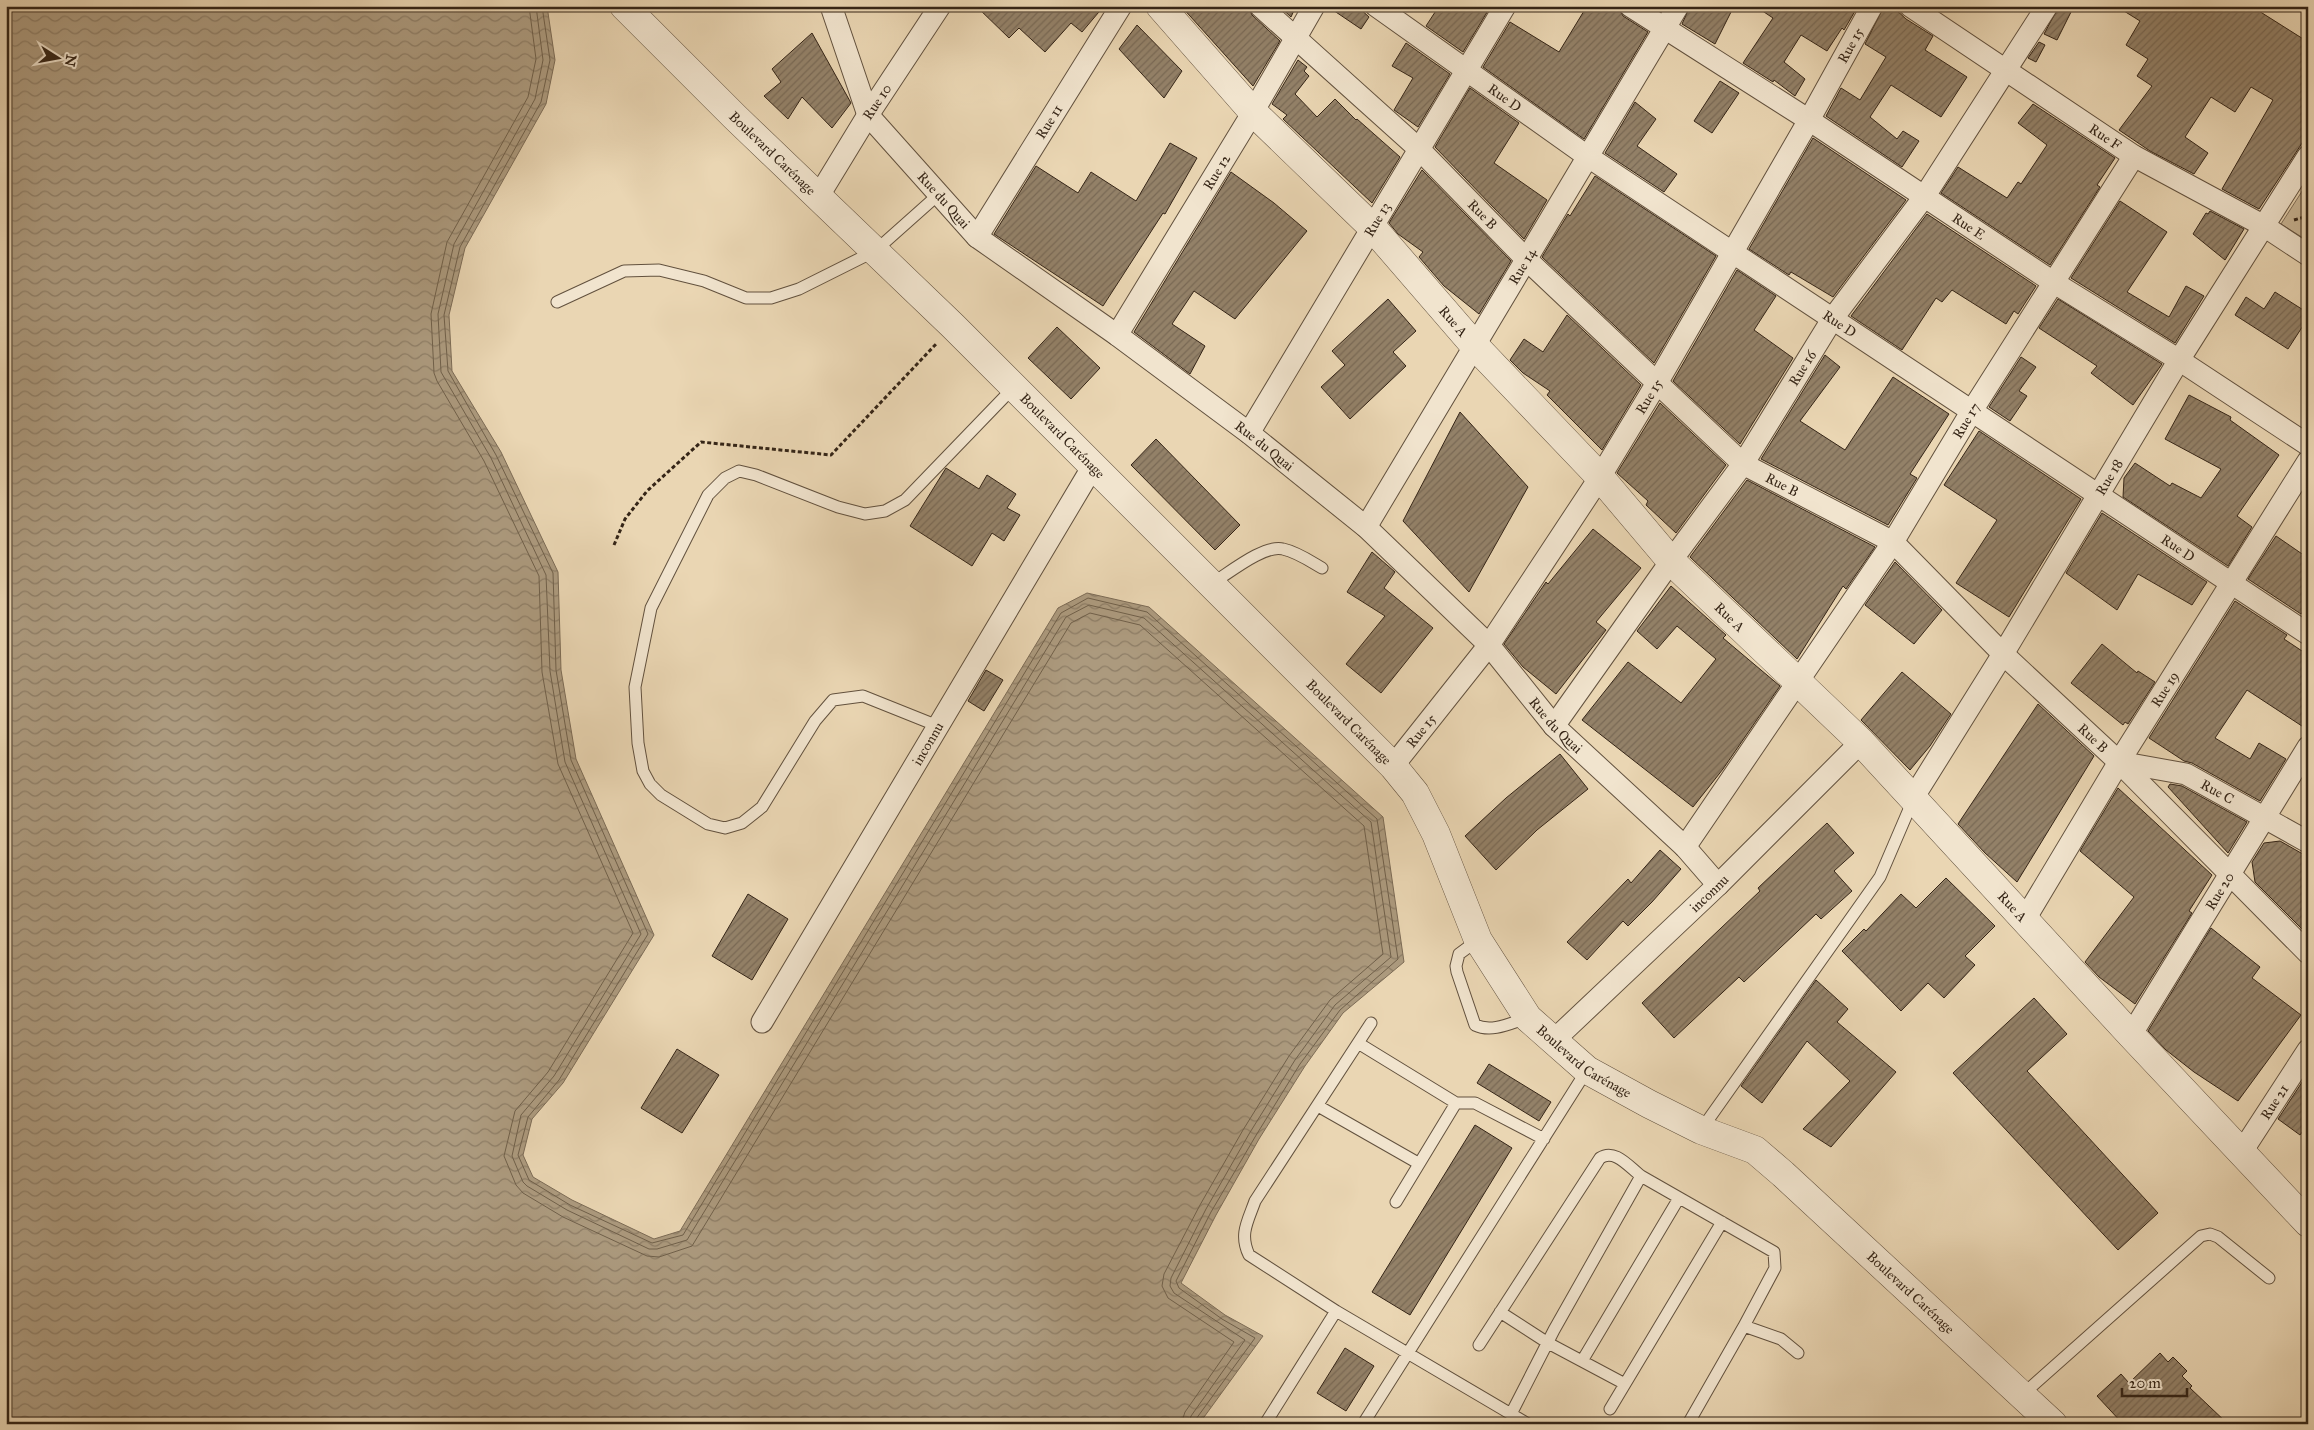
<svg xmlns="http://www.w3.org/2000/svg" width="2314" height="1430" font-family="'IM FELL Great Primer',serif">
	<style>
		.green { fill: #cbb898; stroke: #806e58 }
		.water { fill: url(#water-waves); stroke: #7c6b55 }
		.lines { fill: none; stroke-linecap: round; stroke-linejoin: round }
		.shore { stroke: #70604a; stroke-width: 1 }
		.building { fill: url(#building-hatch); stroke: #352517 }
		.service-casing { stroke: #62513e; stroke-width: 13 }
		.minor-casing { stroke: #62513e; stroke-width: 23 }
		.tertiary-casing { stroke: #62513e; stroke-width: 29 }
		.path { stroke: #352517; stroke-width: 3; stroke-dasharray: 4 2.5; stroke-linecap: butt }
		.service { stroke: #f1e4ce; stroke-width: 11 }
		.minor { stroke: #f1e4ce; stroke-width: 21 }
		.tertiary { stroke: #f1e4ce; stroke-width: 28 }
		.labels { text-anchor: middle; stroke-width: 4.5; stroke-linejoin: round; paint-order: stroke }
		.street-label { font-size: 14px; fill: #352517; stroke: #f1e4ce }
	</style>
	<defs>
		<pattern id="water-waves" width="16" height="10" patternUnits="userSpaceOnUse" patternTransform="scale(1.25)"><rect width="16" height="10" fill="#ac9a7e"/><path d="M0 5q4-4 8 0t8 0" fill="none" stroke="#8d7d66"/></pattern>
		<pattern id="building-hatch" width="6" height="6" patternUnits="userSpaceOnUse" patternTransform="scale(1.25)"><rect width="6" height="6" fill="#938168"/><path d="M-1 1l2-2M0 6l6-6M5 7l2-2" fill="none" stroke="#796955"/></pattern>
	</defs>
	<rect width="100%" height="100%" fill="#ead6b3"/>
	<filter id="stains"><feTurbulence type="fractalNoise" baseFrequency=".004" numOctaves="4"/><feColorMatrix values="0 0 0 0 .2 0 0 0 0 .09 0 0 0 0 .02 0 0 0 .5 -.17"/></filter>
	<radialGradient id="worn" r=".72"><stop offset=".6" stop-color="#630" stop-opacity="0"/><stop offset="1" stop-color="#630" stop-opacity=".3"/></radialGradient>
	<!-- green -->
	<path class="green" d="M2308 182V241L2281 224Z"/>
	<!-- water -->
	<path class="water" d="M6 6H547L555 60 546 104 465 248 449 315 452 371 501 452 558 572 561 670 576 759 654 935 563 1083 532 1119 523 1155 533 1177 572 1200 654 1239 680 1231 1058 608 1087 593 1149 607 1383 817 1404 962 1343 1013 1305 1066 1259 1139 1216 1215 1181 1283 1225 1315 1263 1336 1199 1424H6Z"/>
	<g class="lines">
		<!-- shore -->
		<path class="shore" d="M529 6 536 59 528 97 447 242 431 314 434 373 437 381 484 461 539 576 542 672 558 764 633 933 548 1072 515 1111 504 1156 516 1185 523 1193 563 1217 647 1256 659 1257 692 1246 1071 623 1090 613 1140 625 1364 826 1383 954 1330 1000 1289 1056 1243 1130 1200 1205 1164 1274 1162 1286 1168 1298 1234 1342 1185 1412 1181 1424
			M536 6 543 60 535 99 454 244 438 314 441 372 491 458 546 575 550 671 565 762 641 934 554 1076 521 1115 512 1156 523 1182 527 1186 567 1210 649 1249H657L687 1240 1066 617 1089 605 1144 618 1371 822 1391 957 1335 1005 1295 1060 1249 1134 1206 1209 1171 1278 1170 1286 1174 1293 1245 1340 1191 1416 1189 1424
			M542 6 550 60 541 102 460 247 444 315 448 371 496 455 553 573 556 670 571 760 648 934 559 1080 528 1117 518 1155 529 1180 570 1205 652 1243 683 1235 1061 613 1088 598 1147 612 1377 819 1398 959 1340 1010 1300 1064 1255 1137 1211 1212 1176 1281 1179 1288 1222 1319 1255 1338 1196 1419 1195 1424"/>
	</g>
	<!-- building -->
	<path class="building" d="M976 6H1104L1082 32 1071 23 1045 52 1019 28 1009 38Z
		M1181 6H1248L1252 15 1280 41 1253 86Z
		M1279 6H1296L1291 17Z
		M1327 6H1357L1369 17 1361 29Z
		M1439 6H1484L1489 9 1463 52 1426 26Z
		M1587 6H1618L1623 16 1648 32 1584 139 1483 67 1510 22 1559 52Z
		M1690 6H1734L1715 44 1682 24Z
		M1755 6H1858L1844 30 1842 28 1827 51 1801 35 1784 62 1805 79 1795 96 1774 80 1773 82 1743 63 1773 18Z
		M1884 6H1892L1906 19 1933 36 1925 50 1967 77 1941 117 1891 85 1870 117 1897 139 1903 131 1919 141 1902 167 1826 116 1841 88 1860 100 1886 57 1865 44Z
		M2059 6H2074L2057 40 2044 34Z
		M2116 6H2251L2308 42V134L2259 209 2222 189 2273 100 2251 87 2235 112 2211 97 2185 137 2208 153 2194 174 2150 151 2119 130 2152 86 2137 76 2148 59 2126 45 2140 21Z
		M1137 25 1182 71 1164 98 1119 49Z
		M812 33 851 103 832 128 802 97 788 119 764 96 781 82 772 69Z
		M2039 42 2045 45 2036 62 2028 58Z
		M1406 43 1450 74 1418 127 1394 110 1413 78 1392 66Z
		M1298 60 1307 67 1304 71 1309 76 1295 94 1317 117 1335 99 1356 120 1357 119 1400 157 1372 203 1283 119 1287 115 1272 104Z
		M1720 81 1739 93 1712 133 1694 121Z
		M1470 88 1519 123 1494 163 1547 200 1524 239 1435 147Z
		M1635 102 1656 119 1637 146 1677 174 1664 192 1605 153Z
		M2033 104 2115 158 2097 185 2100 187 2050 265 1941 193 1958 167 2007 198 2018 182 2021 184 2047 145 2018 123Z
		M1813 138 1906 200 1833 297 1791 272 1789 275 1749 249Z
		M1170 143 1197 158 1165 214 1163 213 1103 306 994 234 1036 166 1078 193 1091 172 1136 201Z
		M1422 170 1511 261 1479 314 1444 286 1419 257 1423 252 1398 234 1389 223Z
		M1231 172 1274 203 1307 231 1235 319 1194 291 1172 324 1205 346 1190 374 1134 332Z
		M1595 176 1716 256 1654 363 1542 257 1568 214 1570 216Z
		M2120 201 2167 232 2127 292 2169 317 2186 286 2204 296 2175 343 2071 278Z
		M2210 211 2244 229 2225 260 2193 234 2206 213 2208 214Z
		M1927 214 2036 286 2018 314 2014 311 2006 324 1952 290 1942 302 1936 298 1902 350 1851 316Z
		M1737 270 1776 296 1754 330 1793 358 1740 444 1673 381Z
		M2275 292 2308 313V318L2288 349 2235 315 2246 297 2264 309Z
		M1388 299 1416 331 1393 352 1406 366 1350 419 1321 387 1345 365 1332 351Z
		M2058 299 2162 364 2133 405 2091 373 2097 366 2039 328Z
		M1567 315 1641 385 1602 450 1547 395 1550 391 1523 373 1510 360 1524 339 1543 352Z
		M1057 327 1100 368 1071 399 1028 358Z
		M1825 355 1840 367 1800 421 1845 450 1893 377 1949 414 1910 474 1917 478 1888 525 1761 459Z
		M2021 357 2036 367 2019 391 2027 396 2010 421 1989 407Z
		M2189 395 2231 417 2230 420 2279 455 2237 516 2252 527 2228 566 2123 497 2124 478 2135 463 2170 486 2172 483 2201 498 2221 469 2165 439Z
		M1660 403 1726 465 1676 533 1646 505 1648 501 1617 473Z
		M1460 412 1528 487 1469 592 1403 521Z
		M1979 431 2081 499 2009 617 1956 583 1997 520 1944 485Z
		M1156 439 1240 525 1215 550 1131 465Z
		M946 468 979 489 987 475 1016 494 1007 508 1020 515 1004 541 992 533 972 566 910 526Z
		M1747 480 1875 547 1846 589 1843 586 1797 659 1690 557Z
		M2102 513 2207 582 2192 605 2138 574 2117 610 2066 573Z
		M1593 529 1641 568 1596 622 1606 630 1556 694 1523 667 1504 644 1546 582 1548 584Z
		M2276 536 2308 558V605L2301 614 2248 579Z
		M1372 552 1395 572 1384 588 1433 628 1381 693 1346 664 1385 616 1347 592Z
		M1895 562 1942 610 1914 644 1865 605Z
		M1671 586 1726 635 1723 638 1780 686 1723 769 1693 807 1582 720 1628 662 1681 703 1716 659 1677 626 1657 649 1637 631Z
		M2235 601 2287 635 2284 639 2308 655V730L2247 690 2215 738 2250 759 2259 743 2286 759 2260 801 2192 763 2184 761 2149 738Z
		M2102 644 2137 673 2138 671 2155 682 2128 724 2125 722 2123 725 2071 683Z
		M986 670 1003 680 984 711 968 701Z
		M1902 672 1951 714 1930 746 1910 770 1861 720Z
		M2038 704 2094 756 2017 882 1985 853 1958 824Z
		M1560 754 1588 789 1537 830 1496 870 1465 836 1506 798Z
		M2170 784 2182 786 2247 822 2228 853 2168 787Z
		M2118 788 2212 875 2189 911 2192 913 2135 1004 2099 977 2085 962 2134 897 2080 851Z
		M1827 823 1854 853 1834 871 1852 891 1821 919 1816 914 1744 982 1739 977 1674 1038 1642 1003 1760 891 1758 888Z
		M2280 841 2308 857V935L2255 882 2252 862 2264 843Z
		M1660 850 1681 869 1652 902 1628 926 1623 921 1587 960 1567 942 1628 879 1631 883Z
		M1946 878 1995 926 1965 956 1975 965 1944 998 1928 983 1901 1011 1842 951 1864 929 1866 931 1901 894 1916 908Z
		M748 894 788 919 752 980 712 956Z
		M2211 928 2260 967 2252 978 2301 1015 2238 1101 2194 1072 2166 1050 2148 1031Z
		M1816 980 1848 1009 1837 1022 1896 1072 1831 1147 1803 1129 1850 1081 1807 1041 1762 1103 1741 1086Z
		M2034 998 2067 1034 2027 1071 2158 1213 2118 1250 1953 1073Z
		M677 1049 719 1075 682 1133 641 1108Z
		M1489 1064 1551 1102 1539 1121 1477 1083Z
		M2308 1073V1124L2300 1135 2278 1119Z
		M1475 1125 1512 1148 1410 1315 1372 1292Z
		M1345 1348 1374 1366 1346 1411 1317 1393Z
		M2160 1353 2168 1362 2173 1357 2187 1371 2182 1376 2192 1386 2190 1388 2228 1424H2123L2097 1396 2121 1374 2129 1383Z"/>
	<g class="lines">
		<defs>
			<path id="service" d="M557 302 624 271 659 270 704 281 746 298H771L799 289 875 251 939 194
				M1211 584C1228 574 1264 544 1283 549 1297 552 1310 561 1322 568
				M938 726 863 696 833 700 815 721 762 807 742 823 725 828 708 824 661 795 650 784 643 771 638 743 635 687 651 608 708 495 725 478 739 471 756 475 838 507 865 514 885 511 905 500 1014 387
				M1478 940 1459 954 1456 966 1457 972 1475 1025C1492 1033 1511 1023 1527 1018
				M1358 1043 1456 1103
				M1318 1106 1418 1163
				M1701 1130 1880 877 1913 800
				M1396 1202 1456 1103H1475L1544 1139
				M1336 1311 1249 1255C1239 1234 1248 1221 1255 1201L1371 1023
				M1500 1312 1548 1343 1625 1384
				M1479 1345 1600 1158C1615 1148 1629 1167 1641 1176
				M1582 1361 1679 1198
				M2022 1395 2201 1236 2210 1234 2218 1237 2269 1278
				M1610 1409 1722 1222
				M1511 1414 1554 1330 1641 1176 1774 1252 1775 1268 1744 1326
				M1265 1424 1336 1311 1528 1424
				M1363 1424 1587 1070
				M1688 1424 1744 1326 1781 1339 1798 1353"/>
			<g id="minor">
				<path id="s1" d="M831 6 868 115 977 237 1117 335 1249 433 1366 527 1489 645 1554 726 1685 847 1718 885"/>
				<path id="s2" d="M1260 6 1419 149 1526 259 1743 464 1893 542 2003 654 2119 762 2308 953"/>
				<path id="s3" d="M1376 6 1587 156 2308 634"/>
				<path id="s4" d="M1630 6 1809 120 2053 282 2179 360 2308 445"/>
				<path id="s5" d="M1910 6 2134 156 2264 226 2308 255"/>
				<path id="s6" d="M818 197 868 115 940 6"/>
				<path id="s7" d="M977 237 1121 6"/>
				<path id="s8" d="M1117 335 1253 112 1314 6"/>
				<path id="s9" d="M1249 433 1505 6"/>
				<path id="s10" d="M1366 527 1678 6"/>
				<path id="s11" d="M1554 726 1671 561 1743 464 1833 318 1924 197 2047 6"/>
				<path id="s12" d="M2119 762 2186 774 2308 842"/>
				<path id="s13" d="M1393 766 1489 645 1600 477 1657 383 1809 120 1872 6"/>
				<path id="s14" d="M1913 798 2003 654 2179 360 2308 156"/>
				<path id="s15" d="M1685 847 1893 542 1973 409 2134 156"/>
				<path id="s16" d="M2025 919 2119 762 2308 461"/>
				<path id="s17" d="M762 1022 1093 466"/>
				<path id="s18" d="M2131 1035 2308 747"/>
				<path id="s19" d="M1553 1041 1718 885 1861 742"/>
				<path id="s20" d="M2241 1153 2308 1050"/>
			</g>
			<g id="tertiary">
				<path id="s21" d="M624 6 735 117 953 326 1393 766 1415 793 1436 834 1478 940 1528 1018 1587 1070 1649 1104 1701 1130 1755 1150 1783 1174 2053 1424"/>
				<path id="s22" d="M1160 6 1253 112 1372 227 1474 345 1600 477 1671 561 1861 742 2131 1035 2308 1223"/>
			</g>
		</defs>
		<!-- service casing -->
		<use href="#service" class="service-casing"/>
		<!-- minor casing -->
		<use href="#minor" class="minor-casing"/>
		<!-- tertiary casing -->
		<use href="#tertiary" class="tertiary-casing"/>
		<!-- path -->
		<path class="path" d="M2294 220 2308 216
			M614 545 625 519 647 491 701 442 831 455 937 343"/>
		<!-- service -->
		<use href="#service" class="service"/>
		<!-- minor -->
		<use href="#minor" class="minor"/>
		<!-- tertiary -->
		<use href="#tertiary" class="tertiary"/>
	</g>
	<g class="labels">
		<!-- street labels -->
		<g class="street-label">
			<text dy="5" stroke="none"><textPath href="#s13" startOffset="855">Rue 15</textPath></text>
			<text dy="5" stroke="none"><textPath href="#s3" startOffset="158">Rue D</textPath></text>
			<text dy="5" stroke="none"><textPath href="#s6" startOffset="112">Rue 10</textPath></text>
			<text dy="5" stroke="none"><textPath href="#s7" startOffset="136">Rue 11</textPath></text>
			<text dy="5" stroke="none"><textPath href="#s5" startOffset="235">Rue F</textPath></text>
			<text dy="5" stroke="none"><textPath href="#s21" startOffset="209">Boulevard Carénage</textPath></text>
			<text dy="5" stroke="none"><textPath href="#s8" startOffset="191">Rue 12</textPath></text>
			<text dy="5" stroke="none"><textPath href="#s1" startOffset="229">Rue du Quai</textPath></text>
			<text dy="5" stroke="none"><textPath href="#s2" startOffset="305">Rue B</textPath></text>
			<text dy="5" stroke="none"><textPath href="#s9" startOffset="249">Rue 13</textPath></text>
			<text dy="5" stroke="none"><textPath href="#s4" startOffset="404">Rue E</textPath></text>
			<text dy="5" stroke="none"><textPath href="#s10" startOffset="304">Rue 14</textPath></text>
			<text dy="5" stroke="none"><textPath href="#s22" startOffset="431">Rue A</textPath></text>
			<text dy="5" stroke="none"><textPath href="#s3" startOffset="562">Rue D</textPath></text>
			<text dy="5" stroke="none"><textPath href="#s11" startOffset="436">Rue 16</textPath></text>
			<text dy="5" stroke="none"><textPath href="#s13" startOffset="450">Rue 15</textPath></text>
			<text dy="5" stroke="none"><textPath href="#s15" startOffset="511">Rue 17</textPath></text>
			<text dy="5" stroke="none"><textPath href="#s21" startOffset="614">Boulevard Carénage</textPath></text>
			<text dy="5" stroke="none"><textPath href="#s1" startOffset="634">Rue du Quai</textPath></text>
			<text dy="5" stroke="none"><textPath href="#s14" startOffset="376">Rue 18</textPath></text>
			<text dy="5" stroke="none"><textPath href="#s2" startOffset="710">Rue B</textPath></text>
			<text dy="5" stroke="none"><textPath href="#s3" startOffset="968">Rue D</textPath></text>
			<text dy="5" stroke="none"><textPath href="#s22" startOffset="836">Rue A</textPath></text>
			<text dy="5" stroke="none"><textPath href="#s16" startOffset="269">Rue 19</textPath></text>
			<text dy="5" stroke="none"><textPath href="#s21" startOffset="1019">Boulevard Carénage</textPath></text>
			<text dy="5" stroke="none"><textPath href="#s1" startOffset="1039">Rue du Quai</textPath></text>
			<text dy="5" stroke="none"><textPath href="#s13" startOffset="45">Rue 15</textPath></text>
			<text dy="5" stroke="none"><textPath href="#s2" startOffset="1115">Rue B</textPath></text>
			<text dy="5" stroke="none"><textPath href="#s17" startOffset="324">inconnu</textPath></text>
			<text dy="5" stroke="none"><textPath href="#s12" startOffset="104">Rue C</textPath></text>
			<text dy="5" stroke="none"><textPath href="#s18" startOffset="169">Rue 20</textPath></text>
			<text dy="5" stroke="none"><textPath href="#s19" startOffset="215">inconnu</textPath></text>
			<text dy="5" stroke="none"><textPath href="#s22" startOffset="1241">Rue A</textPath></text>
			<text dy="5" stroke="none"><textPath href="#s21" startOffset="1440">Boulevard Carénage</textPath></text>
			<text dy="5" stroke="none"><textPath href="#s20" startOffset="61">Rue 21</textPath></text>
			<text dy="5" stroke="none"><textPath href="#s21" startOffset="1845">Boulevard Carénage</textPath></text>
		</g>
	</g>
	<!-- margin -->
	<rect width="2314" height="1430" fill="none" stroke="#ead6b3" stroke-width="25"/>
	<rect x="8" y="8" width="2299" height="1415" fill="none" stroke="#352517" stroke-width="2.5"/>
	<rect x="12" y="12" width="2289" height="1405" fill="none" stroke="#352517"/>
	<!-- north arrow -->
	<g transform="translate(58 58) rotate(101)" stroke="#f1e4ce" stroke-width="4" paint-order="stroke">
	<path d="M0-4L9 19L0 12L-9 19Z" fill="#352517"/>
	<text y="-8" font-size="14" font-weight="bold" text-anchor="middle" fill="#352517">N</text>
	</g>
	<!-- scale -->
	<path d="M2122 1388v8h65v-8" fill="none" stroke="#352517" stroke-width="2.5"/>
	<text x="2129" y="1388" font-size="15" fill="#352517" stroke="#f1e4ce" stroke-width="4" paint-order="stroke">20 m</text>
	<rect width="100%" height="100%" filter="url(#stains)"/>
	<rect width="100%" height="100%" fill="url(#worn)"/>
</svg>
